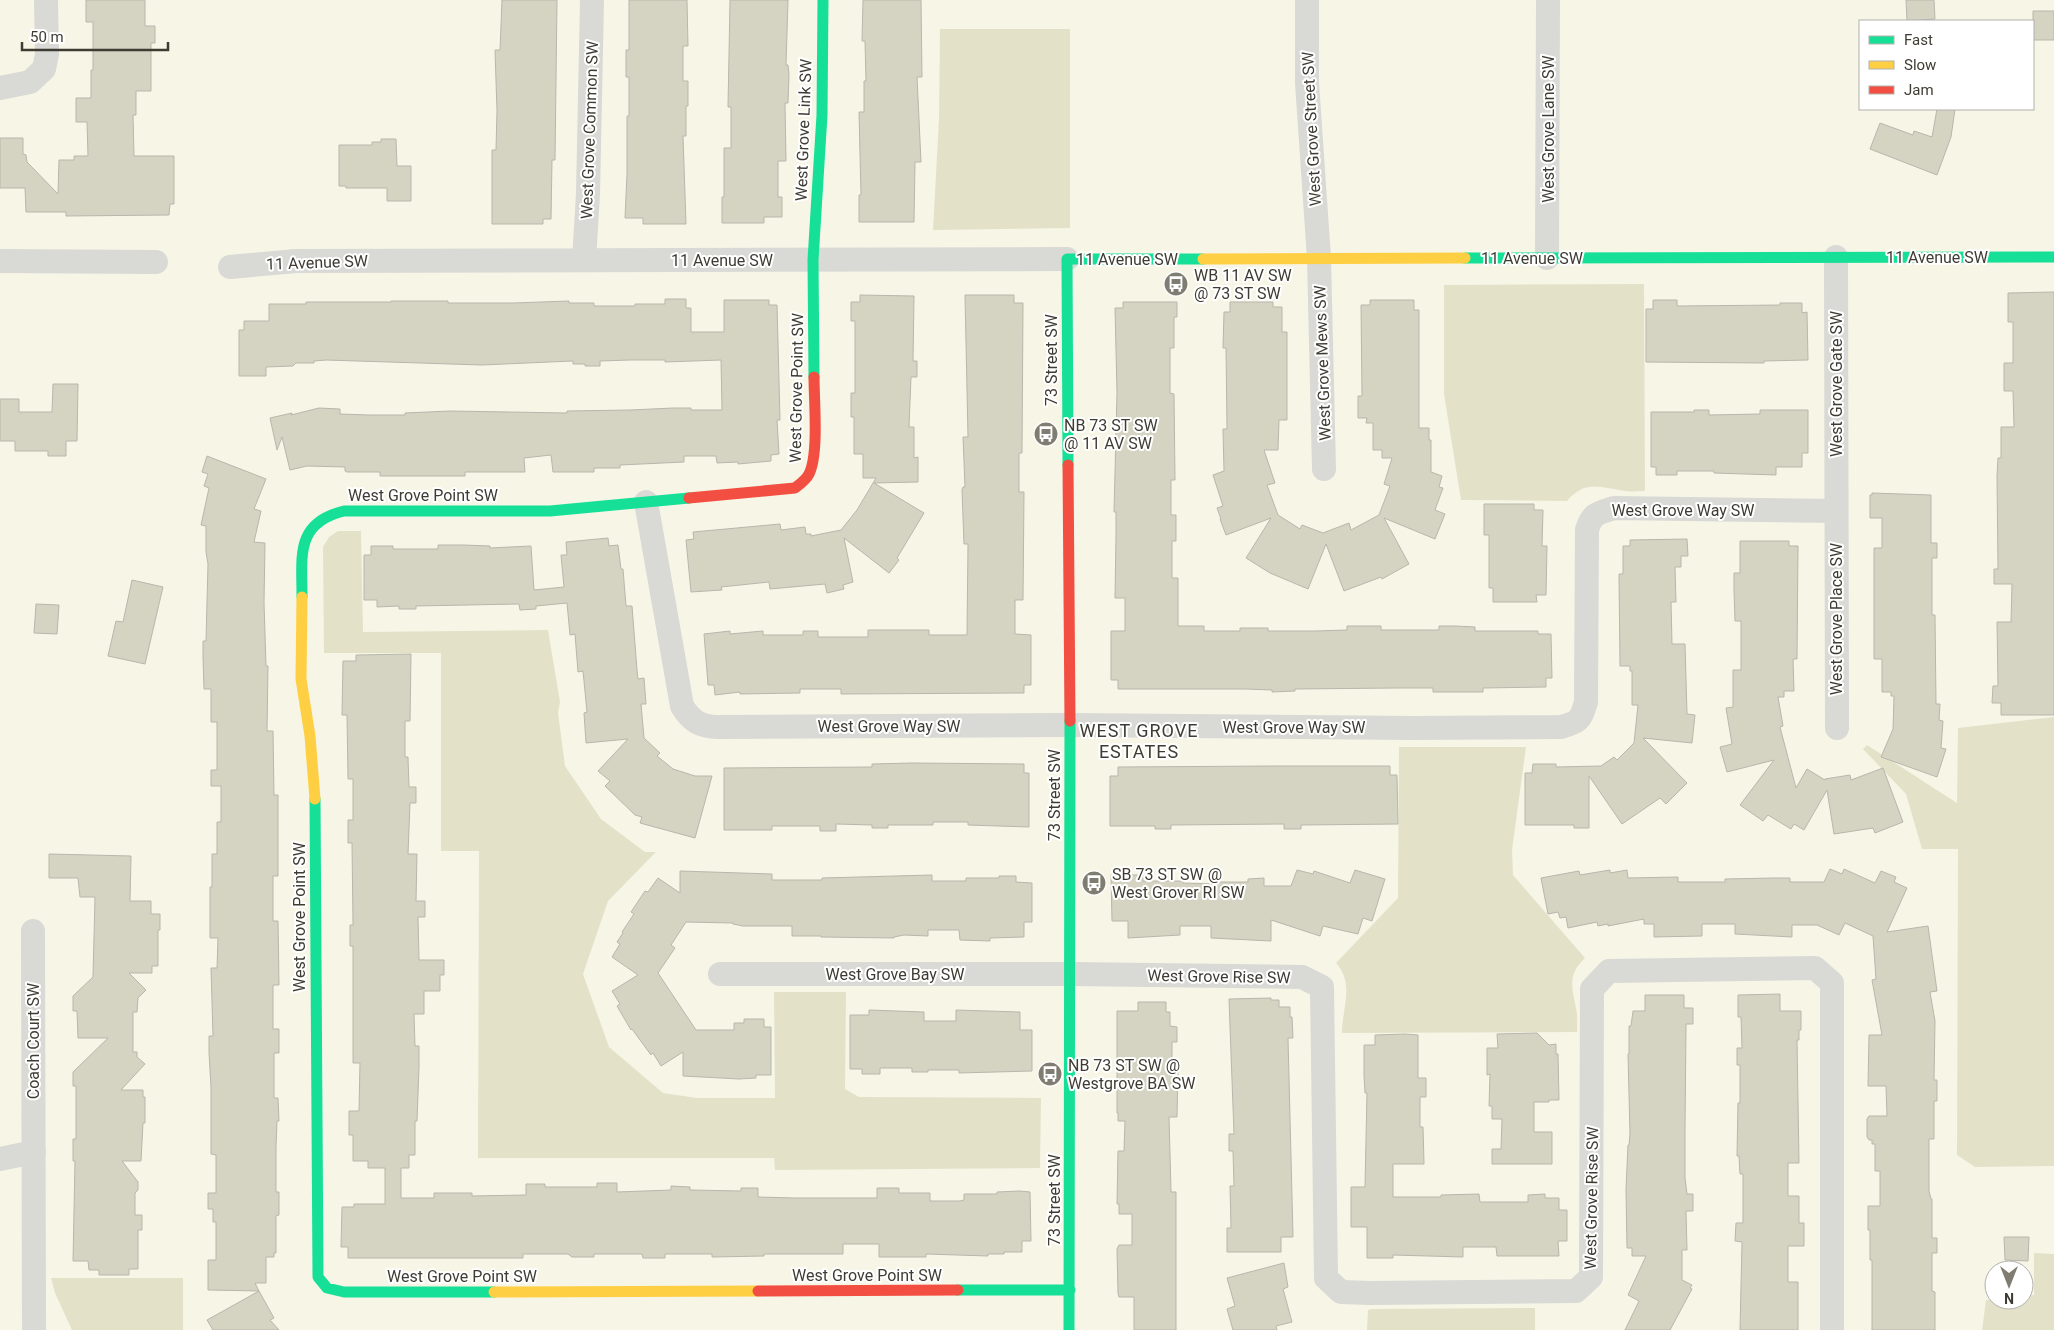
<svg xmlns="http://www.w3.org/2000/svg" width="2054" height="1330" font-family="Roboto,sans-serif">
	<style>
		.green { fill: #e4e1c9 }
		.building { fill: #d5d3c2; stroke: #b8b7ac }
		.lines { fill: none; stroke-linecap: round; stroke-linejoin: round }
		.street { stroke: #d9d9d5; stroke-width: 24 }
		.fast { stroke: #16e098; stroke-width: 11 }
		.slow { stroke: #ffcf43; stroke-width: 11 }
		.jam { stroke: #f24e42; stroke-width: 11 }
		.labels { text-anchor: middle; stroke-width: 4; stroke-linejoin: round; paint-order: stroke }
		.street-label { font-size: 16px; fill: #3e3c32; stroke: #fff }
		.poi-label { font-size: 16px; fill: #3e3c32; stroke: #fff; text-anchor: start }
		.neighbourhood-label { font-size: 18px; letter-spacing: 1px; fill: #3e3c32; stroke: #fff }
	</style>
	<rect width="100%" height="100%" fill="#f7f5e6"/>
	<!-- green -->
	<path class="green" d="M940 29H1070V228L933 230 939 118Z
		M1644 284 1645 491C1638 491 1632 492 1625 491 1601 488 1586 479 1567 501L1461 500 1444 394V285Z
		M338 531H361L363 632 548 630 560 702 558 713 565 766 601 819 645 852H656L608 901 583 974 609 1047 663 1093 697 1098H775L774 992H846L845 1089 859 1097 1041 1098 1040 1168 775 1170 774 1158H478L479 851H441V653H324L323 547 329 537Z
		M2054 717V1166L1975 1167 1957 1155 1958 849H1922L1906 794 1863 749 1867 745 1957 803 1958 728Z
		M1399 747H1526L1512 850 1513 875 1585 958C1567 975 1572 987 1576 1008 1578 1016 1577 1024 1577 1032L1342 1033C1342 1008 1355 984 1336 963L1398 898Z
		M2034 1253 2054 1254V1330H1982L1986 1300H2024V1296L2034 1295Z
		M51 1278H183V1330H72L55 1293Z
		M1535 1308V1330H1367L1368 1310 1372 1309Z"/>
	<!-- building -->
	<path class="building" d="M86 0H145V26H155V43H151V91H136V115H133L134 156H174V204H170L169 215 66 216V212H26L25 188H0V138H23V154L26 155 27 162 58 194 59 160H74V156H88L87 122H76V98H91V70H93V22H86Z
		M502 0H557L555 160H552L551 219H543V224H492V150H496L497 111 495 50H500Z
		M629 0H687L688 46H683V81H688V106H686V136H683L686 224H643V218H625L627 174V116H629V77H626V50H629Z
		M730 0H788L786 65H788L789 74 788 103H785L786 161H778V197H782V217H764V223H722V197H724V148H731V107H728Z
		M863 0H921L922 77H917L921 162H915L914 222H859V195H861L859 112H864V81H866L865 41H862Z
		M1906 0H1934L1935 19 1907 21Z
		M2033 11H2054V40H2033Z
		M1937 109H1955L1951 137 1937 175 1870 149 1880 123 1913 135 1914 131 1932 137Z
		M381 139H396L397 166H411V201H387V188H346V186H339V145H372V142H381Z
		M2054 292V715H2001V703H1992L1993 686H1998L1997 622H2011L2012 584H1994V569H1998L1997 476 1998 458H2001V427H2014L2013 391H2004V363H2013V322H2008V293Z
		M860 295 914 296 913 361H917V377H911L909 427H914V458L918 457V482L874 483 924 513 897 558 899 560 889 573 844 538 853 582 843 585 844 589 827 593 825 584 770 589 769 582 721 587 722 590 691 592 686 540 694 539 693 532 780 524 781 530 805 527 806 534H811V536L841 530 857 510 876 478H863V454H854V417H851V393H855V321H851V302H860Z
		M965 295H1014V303H1023L1022 453H1019V492H1024L1023 600H1015V634L1031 635V685H1024V693L841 694V689H800V693L740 694V692L715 695 714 685H708L704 634 730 631V634L763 631V635H803V631H818V637H868V630H929V635H967L968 544H964L962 490 963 487H965L963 437H968Z
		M665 299H686V308H691V332H724V300H769V305H777L780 420H777L779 454 771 455V461L738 464V462L717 463 716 456H684V462L620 465V468H594V472H553L551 455 524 458 525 472H465V476H380V472H347L345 471V467L307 466 290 470 282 437 277 450 270 418 292 413 291 415 319 408 340 409V414L370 415H405V413L450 411 567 413V411L630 410 673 408H691V410H722L721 360 665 362V360H630L600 361V366H585V364H573V361L482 365 326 360 314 361V363H296L293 366 266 367V376H239V330H244V321H269V304H306V302H391V301H448V303H513L569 301V303H594V306H635V304H665Z
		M1370 300H1414V310H1419V428H1429V440H1431V472L1442 476 1439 487 1443 488 1435 510 1445 514 1435 539 1384 518 1409 564 1382 579 1381 577 1344 591 1326 544 1308 589 1270 573 1246 558 1271 518 1226 535 1220 519H1221L1217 508 1223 506 1213 475 1224 471 1223 429H1227L1226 348H1223L1224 312H1230V302H1273V307H1282V332H1287V420H1279L1278 450H1264L1275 483 1267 485 1278 515 1300 529 1302 525 1323 533 1349 523 1351 530 1379 515 1390 486 1384 484 1392 458H1382V450H1373V423H1366L1367 418H1358V396H1362L1361 305H1370Z
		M1653 300H1677V306L1780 305V303H1802V313L1807 312 1808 360 1764 361V363L1646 362V309H1653Z
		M1123 302H1177V317H1174V348H1170V393L1174 394 1175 480H1171V515H1176V541H1172V578H1178V626H1204V631H1240V628H1268V631H1315L1347 630V626H1381V630H1439V626H1456L1475 627V631H1538V634H1551L1552 678H1546V687L1483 688V692H1433V688H1396L1295 689V691L1272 692V690L1245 689H1118V680H1111V631H1125V598H1115L1116 536V512H1114L1117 393 1115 308H1123Z
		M53 384H78L77 441H66V456H48V451H15V441H0V399H19V412H52Z
		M1694 410H1709V415L1760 414V410H1808V453H1802V467H1776V475L1714 473V471H1677V475H1656V467H1651V412H1694Z
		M207 456 266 479 254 509 261 511 254 542 265 543 264 603 266 666H268L267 731H273L274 795H278V876H273V921H278L279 985H273V1029H279V1053H274V1098H278L279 1121H277L276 1147V1192H279V1215L276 1216V1253H274V1257H266V1283H255L259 1291 208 1290V1260H216V1222H213V1209H208V1193H216V1155L211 1154V1087L209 1053V1036H213L211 968H217L218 938H210V887H212V854H217V822H221V786H211V770H217V722H211V689H204L203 657V641H206L208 564 206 552V526L201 525 209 488 204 486 208 474 202 472Z
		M1872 493 1931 495V543H1937V558H1932V615H1935L1936 704H1940L1939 720 1943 721 1941 748 1946 749 1937 777 1881 757 1893 729 1894 696H1891V692H1882V659H1874V548H1882V518H1870V495H1872Z
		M1484 504H1534V510H1543L1542 546H1547L1546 595H1536L1537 602H1493V588H1489V535H1484Z
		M608 538 609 546 618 545 621 569H623L626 606H632L637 670 638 679 644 678 646 704H641L644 738 660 753 657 756 673 769 695 776H712L695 838 640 823 642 817 635 815 605 786 610 781 598 771 628 739 586 743 584 713 587 712 583 671 578 672 575 634 570 635 567 603 536 606V609L520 610 519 604 416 606V609H399V606L377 607V600H364V555H371V546H393V549H438V545H464L490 546V548L531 546 534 590 564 587 561 555H567L566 542Z
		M1687 539 1688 556H1681V567H1675L1676 602H1671L1672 644H1685L1687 714 1695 715 1692 743 1643 738 1687 783 1666 804 1660 798 1622 824 1589 776V828H1574V825H1525V773H1532L1533 764H1556V767L1601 766 1614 757 1617 760 1634 743 1638 705H1632V671H1630V666H1620L1619 574H1623V546H1630V540Z
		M1740 541H1789V546H1798L1797 659H1793L1794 691H1784V697H1778L1783 726 1780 727 1796 788 1807 769 1825 780V779L1850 775 1851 780 1883 768 1903 822 1875 833 1873 828 1834 834 1827 790 1804 830 1794 824 1791 829 1768 815 1763 821 1740 805 1774 760 1727 772 1720 747 1732 744 1726 708 1733 707V670H1741V621H1735L1734 590V573H1740Z
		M132 580 163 587 145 664 108 656 116 621 123 622Z
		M36 604 59 605 57 634 34 633Z
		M411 654 410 721H405V757H408L409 787H416V803H410L408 854H417L416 901H425V917H418L419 960H444V975H440V991H424V1014H414L415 1046H419V1067L417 1121H415V1155H409V1168H401V1198H434V1193H472V1196L526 1195V1184H545V1187H597V1183H617V1192L671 1190V1186L690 1187V1190L741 1191V1188H758V1197L795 1198H877V1188H899V1193H930V1201H960L964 1200V1194H997V1192L1020 1191 1030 1192 1031 1241H1022V1252H1004V1254H988V1256L926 1254V1257H879V1244H843V1254H764V1256L712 1257V1254H665V1258H643L642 1254H594V1257H572L568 1254H523V1258H348V1247H341L342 1207H354V1204H385V1168H368V1161H353V1135H349V1111H359L360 1063H353V946H350V925H353L352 843H348V820H353V779H348L347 715H342L343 661H356V655Z
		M912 763 1024 764V773H1029V827L968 825V822H933V825H888V828H872V825L836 824V831H820V826H772V830H724V768L872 767V764Z
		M1272 766H1390V775H1397L1398 824 1301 825V829H1284V824L1171 825V829H1155V826H1110V776H1118V767Z
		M49 854 131 856 130 901H151V914H160V930H158V966H152V973H129L146 990 138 998 137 1012H133V1052H137V1057L145 1064 121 1090H143V1097H145V1123H143L141 1161H122L138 1182V1190L135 1193V1215H142V1230H138V1269H129V1275H99V1270H89L88 1261H73L75 1161H73V1139H76V1086H73V1072L108 1038H78L77 1011H73V996L93 977 95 897H80L78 878H49Z
		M1830 869 1842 874 1844 869 1875 883 1881 871 1896 877 1894 882 1907 888 1887 932 1928 926 1937 991 1930 992 1935 1021 1934 1080H1937V1101H1934V1139H1929V1191L1931 1199H1932V1238H1937V1253H1932V1291L1935 1292V1330H1872V1260H1870V1230H1868V1206H1880V1171H1875V1144H1872V1140H1869L1867 1137V1119L1869 1116H1887L1886 1086H1868L1869 1035H1882L1872 980 1876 979 1873 936 1845 923 1839 935 1817 925H1792V937L1735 934V924H1702V936L1654 937V924H1644V919L1608 926V924L1598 926 1597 922 1568 928 1566 917 1560 918 1558 912 1548 914 1541 878 1579 871 1580 875 1610 870V873L1627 870 1628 878 1678 877V882H1725V879L1774 878H1790V882H1824Z
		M1297 870 1313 874 1314 871 1350 883 1355 870 1385 879 1372 921 1363 918 1358 934 1323 926 1320 936 1271 920V941L1211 938V926H1180V935L1128 938V921H1112L1111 875H1143V881H1183V883L1214 884V882H1248V879L1264 878V886H1291Z
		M680 871 772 874V880H822V878L932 875V881H966V878H999V876H1016V882L1032 883V922H1024V937L990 938V941L960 940 959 930H928V936L904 935 894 937V938L821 937V936H792V926H743L733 924V923L686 922 671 945 675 948 658 973 696 1030H734V1023H744V1019H764V1027H771V1075H756V1078L739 1079 683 1076V1052L661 1066 653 1053 651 1055 632 1029 631 1030 617 1006 620 1004 612 991 638 975 612 957 620 944 617 942 623 933 622 932 634 914 631 912 645 891 648 892 658 878 680 893Z
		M1780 994V1011H1801V1030H1799V1040H1797L1799 1163H1788V1196H1799V1223H1804V1246H1788V1282H1798V1330H1740L1742 1242 1735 1241 1736 1223H1743V1174H1740L1739 1156H1737L1738 1103H1740V1065H1737V1048H1742L1741 1017H1738V995Z
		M1645 995H1684V1008H1693V1024H1686L1685 1129V1178L1687 1194H1693V1211H1686L1687 1250H1682V1280L1692 1285 1690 1288 1692 1289 1670 1330H1625L1639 1301 1628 1295 1646 1256H1632V1248H1627L1626 1189 1628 1145H1629L1630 1134 1628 1054H1629V1026H1631L1633 1011H1645Z
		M1271 998V1000H1279V1007H1290V1017H1292L1293 1038H1288L1293 1237H1281V1252H1227V1228H1231L1230 1186H1234L1233 1151H1229V1134H1234L1229 999Z
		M1138 1002H1166V1012H1170V1026L1177 1027V1042H1172V1071H1178L1177 1117H1169L1171 1192H1176V1330H1134V1297H1119L1118 1293 1117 1249 1119 1245H1132V1214H1119V1204H1117L1118 1151H1124L1125 1121H1118V1113H1117V1011H1138Z
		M869 1010 924 1012V1021H956V1010L1020 1012V1030H1032V1071L959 1073V1070H928V1072H912V1068H880V1074H862V1069H850V1015H869Z
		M1537 1033 1549 1045 1556 1044V1054H1558L1559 1100H1549V1102H1534V1132H1552V1164H1492V1149H1501L1502 1119H1492V1106H1489L1490 1074 1487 1075V1048H1498L1497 1034Z
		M1405 1034 1418 1035V1078H1426V1097H1420V1127H1423L1424 1164H1393V1197H1441V1195L1479 1194 1480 1202H1528V1195L1545 1194V1198H1559V1210H1567V1241H1558L1559 1256H1497L1496 1247H1463V1257L1393 1255V1258H1367V1227H1351V1187H1365L1367 1093H1365L1364 1075V1045H1375V1035Z
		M2004 1237H2029L2028 1261 2005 1260Z
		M1284 1263 1288 1287 1283 1289 1292 1322 1276 1326 1277 1330H1233L1227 1309 1235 1306 1227 1278Z
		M259 1291 274 1318 270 1320 279 1330H213L207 1320Z"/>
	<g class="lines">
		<!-- street -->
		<path class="street" d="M1307 0V83L1319 258 1324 469
			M0 88 30 82 44 69 47 54 46 0
			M1836 257 1837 728
			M1547 258 1548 0
			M584 260 588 194 592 0
			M0 261 156 262
			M230 267 296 261 1067 259
			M646 502 682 706C691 721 701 727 718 727L1070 725 1413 728 1561 727C1579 722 1581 720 1586 702L1587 530C1592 513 1598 513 1614 508L1836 511
			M33 931 34 1330
			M720 974H1070L1302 977 1322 987 1326 1278 1341 1292 1370 1293 1576 1291 1591 1277 1592 989 1609 971 1815 968 1832 983V1330
			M0 1159 34 1152"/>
		<!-- fast -->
		<path class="fast" d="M1465 258 2054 257
			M814 377 813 260 822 115 823 0
			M1068 465 1067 259H1203
			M302 597C302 556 295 523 344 511H550L689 498
			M315 799 318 1277 327 1288 344 1292H494
			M958 1290H1070
			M1069 1330 1070 721"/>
		<!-- slow -->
		<path class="slow" d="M1203 259 1465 258
			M302 597 301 679 310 736 315 799
			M494 1292 758 1291"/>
		<!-- jam -->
		<path class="jam" d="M1068 465 1070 721
			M689 498 795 488C800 484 806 480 809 474 819 454 814 401 814 377
			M758 1291 958 1290"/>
	</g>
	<!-- icons -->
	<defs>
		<symbol id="bus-disc" viewBox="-11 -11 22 22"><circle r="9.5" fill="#7f7d71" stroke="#fff"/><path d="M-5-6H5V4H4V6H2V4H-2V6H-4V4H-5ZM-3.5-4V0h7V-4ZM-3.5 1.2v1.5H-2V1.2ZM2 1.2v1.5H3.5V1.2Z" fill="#fff"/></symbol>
	</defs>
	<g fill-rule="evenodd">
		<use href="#bus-disc" x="1162" y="270" width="28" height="28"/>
		<use href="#bus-disc" x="1032" y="420" width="28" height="28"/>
		<use href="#bus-disc" x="1080" y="869" width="28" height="28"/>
		<use href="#bus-disc" x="1036" y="1060" width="28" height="28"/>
	</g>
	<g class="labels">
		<!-- street labels -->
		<g class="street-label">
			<text transform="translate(1311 129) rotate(-93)" y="6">West Grove Street SW</text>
			<text transform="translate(1548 129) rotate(-90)" y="6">West Grove Lane SW</text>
			<text transform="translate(589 130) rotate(-88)" y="6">West Grove Common SW</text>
			<text transform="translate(803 130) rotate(-88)" y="6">West Grove Link SW</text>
			<text x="1937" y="263">11 Avenue SW</text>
			<text x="1532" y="264">11 Avenue SW</text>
			<text x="1127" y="265">11 Avenue SW</text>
			<text x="722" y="266">11 Avenue SW</text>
			<text transform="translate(317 262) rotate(-2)" y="6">11 Avenue SW</text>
			<text transform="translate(1051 360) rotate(-90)" y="6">73 Street SW</text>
			<text transform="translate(1322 363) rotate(-92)" y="6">West Grove Mews SW</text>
			<text transform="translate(1836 384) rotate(-90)" y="6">West Grove Gate SW</text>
			<text transform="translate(796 388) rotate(-89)" y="6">West Grove Point SW</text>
			<text x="423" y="501">West Grove Point SW</text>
			<text x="1683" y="516">West Grove Way SW</text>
			<text transform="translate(1836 619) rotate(-90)" y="6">West Grove Place SW</text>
			<text x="889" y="732">West Grove Way SW</text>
			<text x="1294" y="733">West Grove Way SW</text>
			<text transform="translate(1054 795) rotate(-90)" y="6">73 Street SW</text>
			<text transform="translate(299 917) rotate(-90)" y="6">West Grove Point SW</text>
			<text x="895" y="980">West Grove Bay SW</text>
			<text transform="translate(1219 976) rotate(1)" y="6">West Grove Rise SW</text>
			<text transform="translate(33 1041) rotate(-90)" y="6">Coach Court SW</text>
			<text transform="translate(1591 1198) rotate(-89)" y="6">West Grove Rise SW</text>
			<text transform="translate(1054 1200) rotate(-90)" y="6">73 Street SW</text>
			<text x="867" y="1281">West Grove Point SW</text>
			<text x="462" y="1282">West Grove Point SW</text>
		</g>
		<!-- poi labels -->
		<g class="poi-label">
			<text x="1194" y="281">WB 11 AV SW<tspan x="1194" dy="18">@ 73 ST SW</tspan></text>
			<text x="1064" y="431">NB 73 ST SW<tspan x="1064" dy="18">@ 11 AV SW</tspan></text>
			<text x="1112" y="880">SB 73 ST SW @<tspan x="1112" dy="18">West Grover RI SW</tspan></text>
			<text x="1068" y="1071">NB 73 ST SW @<tspan x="1068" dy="18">Westgrove BA SW</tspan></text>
		</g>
		<!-- neighbourhood labels -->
		<g class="neighbourhood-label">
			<text x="1139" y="737">WEST GROVE<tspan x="1139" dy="21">ESTATES</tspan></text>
		</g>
	</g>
	<!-- legend -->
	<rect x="1859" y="20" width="175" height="90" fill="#ffffff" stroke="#b2b1ad"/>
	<rect x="1869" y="36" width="25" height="8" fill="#16e098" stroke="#b2b1ad"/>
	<text x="1904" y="45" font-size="15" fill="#3e3c32">Fast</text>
	<rect x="1869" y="61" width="25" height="8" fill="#ffcf43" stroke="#b2b1ad"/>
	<text x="1904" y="70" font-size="15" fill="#3e3c32">Slow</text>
	<rect x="1869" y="86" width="25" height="8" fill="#f24e42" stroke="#b2b1ad"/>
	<text x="1904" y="95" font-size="15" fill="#3e3c32">Jam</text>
	<!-- north arrow -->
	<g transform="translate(2009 1285) rotate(180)"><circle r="24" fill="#ffffff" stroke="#b2b1ad"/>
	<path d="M0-4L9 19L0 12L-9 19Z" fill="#7f7d71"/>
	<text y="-8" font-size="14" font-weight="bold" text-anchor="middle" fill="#3e3c32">N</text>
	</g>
	<!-- scale -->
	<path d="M22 42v8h146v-8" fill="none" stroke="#3e3c32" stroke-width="2.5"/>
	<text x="30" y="42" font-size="15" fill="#3e3c32" stroke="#ffffff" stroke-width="4" paint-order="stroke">50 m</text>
</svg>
